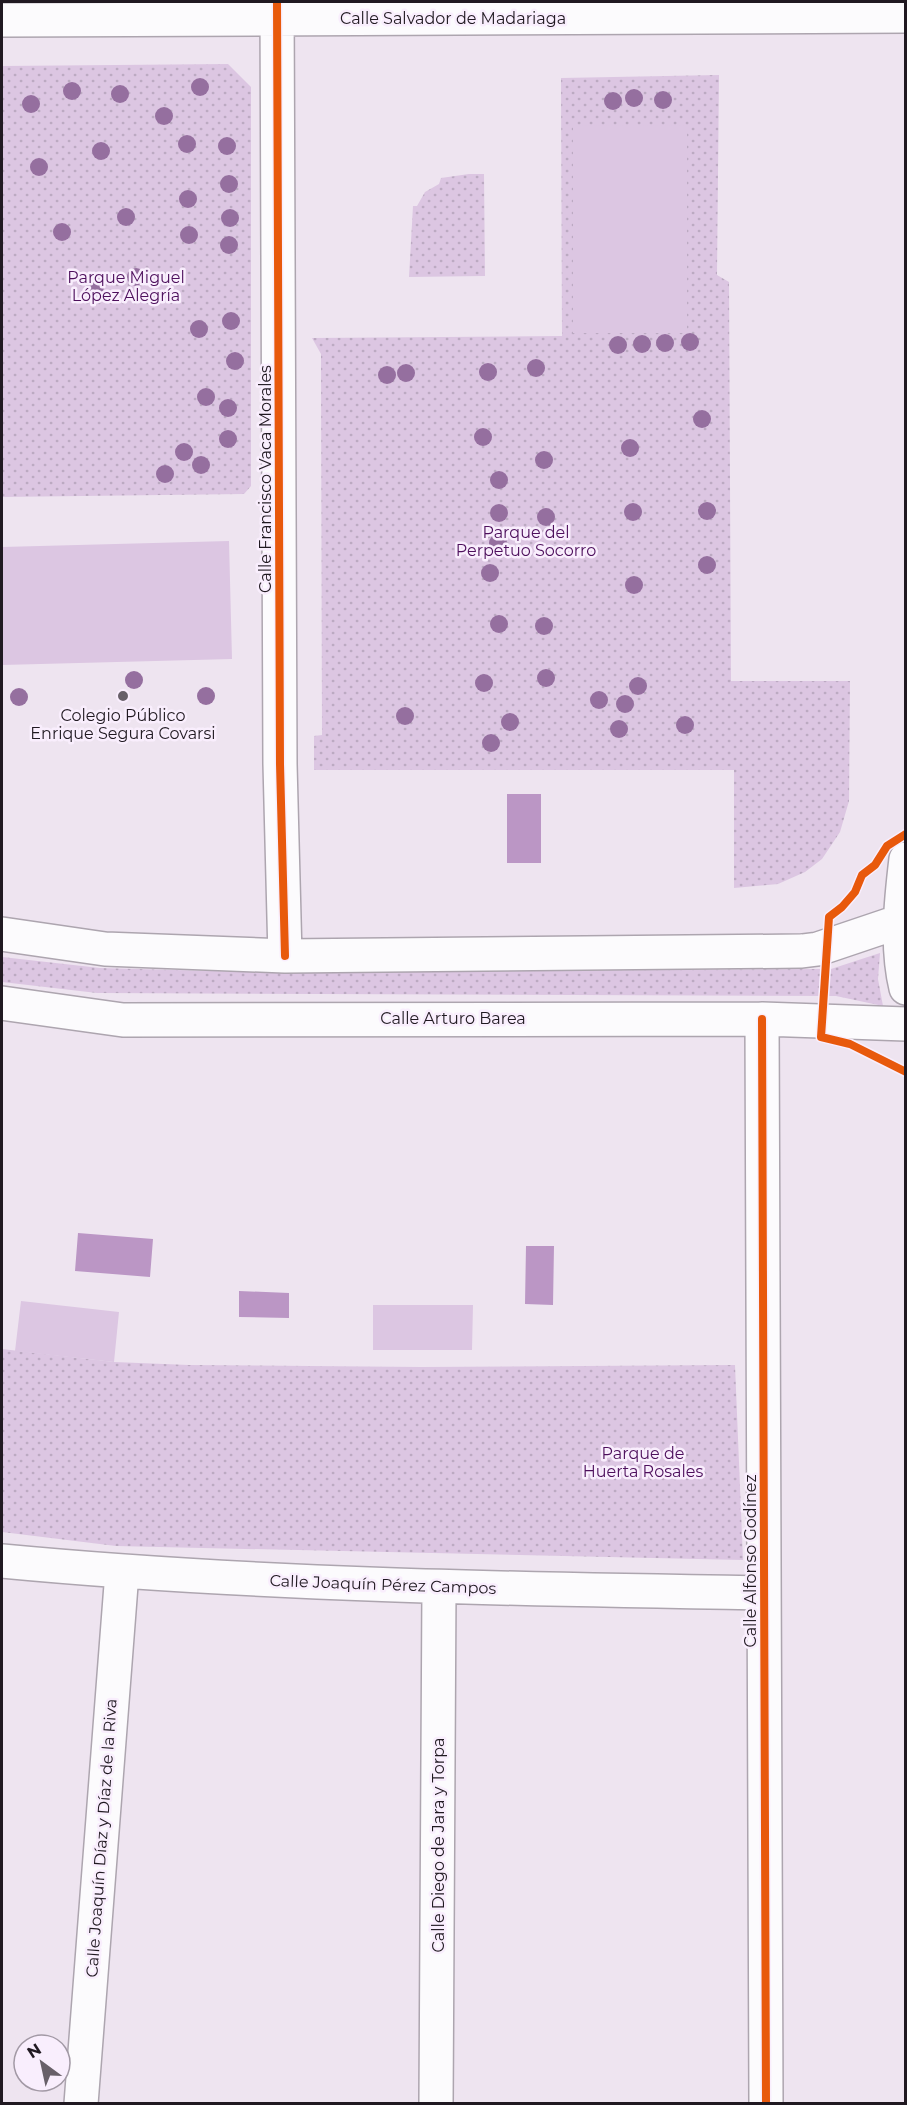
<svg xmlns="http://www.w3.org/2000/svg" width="907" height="2105" font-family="Montserrat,sans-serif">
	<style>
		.green { fill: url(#green-dots) }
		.pitch { fill: #dcc6e2 }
		.water { fill: #bb96c5 }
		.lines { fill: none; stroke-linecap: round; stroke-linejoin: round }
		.minor-casing { stroke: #ada5af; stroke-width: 36 }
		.minor { stroke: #fcfbfd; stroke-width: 33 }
		.cycleway-casing { stroke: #f9eefd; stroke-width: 11 }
		.cycleway { stroke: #e8590c; stroke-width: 8 }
		.tree { fill: #956f9f }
		.poi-dot { fill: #686069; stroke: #f9eefd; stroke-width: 2 }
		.labels { text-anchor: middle; stroke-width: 5; stroke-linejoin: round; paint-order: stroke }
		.street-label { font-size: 16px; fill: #201921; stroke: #f9eefd }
		.park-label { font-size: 16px; fill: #4d0f5c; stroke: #f9eefd }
		.poi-label { font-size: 16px; fill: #201921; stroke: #f9eefd }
	</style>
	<defs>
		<pattern id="green-dots" width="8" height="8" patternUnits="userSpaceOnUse" patternTransform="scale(1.5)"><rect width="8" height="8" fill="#dcc6e2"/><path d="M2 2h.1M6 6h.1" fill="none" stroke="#bcaac2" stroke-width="1.8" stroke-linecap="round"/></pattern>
	</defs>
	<rect width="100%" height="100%" fill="#eee4f0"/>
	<!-- green -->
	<path class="green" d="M228 64 251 87V486L244 494 2 497V66Z
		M719 75 717 275 729 282 731 681H850L849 801 840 832 822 859 805 872 778 884 734 888V770H314V736L322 735 321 354 312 338 562 336 561 78Z
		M469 174H484L485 276 409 277 413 206H417L425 192 439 184 441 178Z
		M880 953 878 979 883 1006 836 996 97 993 2 982V957L100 968 252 972 831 969Z
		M2 1349 114 1362 189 1365 421 1367 735 1365 743 1560 116 1546 2 1532Z"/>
	<!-- pitch -->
	<path class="pitch" d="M573 125 687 126V333H573Z
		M229 541 232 659 2 665V547Z
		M21 1301 119 1312 114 1362 15 1351Z
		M373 1305H473L472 1350H373Z"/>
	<!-- water -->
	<path class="water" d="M507 794H541V863H507Z
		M78 1233 153 1239 150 1277 75 1271Z
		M526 1246H554L553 1305 525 1304Z
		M239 1291 289 1293V1318L239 1317Z"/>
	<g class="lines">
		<defs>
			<path id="minor" d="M277 2 280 764 285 956
				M2 20 906 16
				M906 859C901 901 896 947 906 988
				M2 934 105 949 285 956 802 951 818 949 901 921 906 917
				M2 1003 123 1020 762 1019 906 1024
				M762 1019 766 2104
				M2 1561C255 1585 510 1589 764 1593
				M81 2104 122 1572
				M436 2104 439 1587"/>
		</defs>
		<!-- minor casing -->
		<use href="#minor" class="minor-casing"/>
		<!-- minor -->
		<use href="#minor" class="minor"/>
		<defs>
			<path id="cycleway" d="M277 2 280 764 285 956
				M906 834 887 846 875 865 862 875 855 892 842 907 829 917 821 1037 850 1044 906 1072
				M762 1019 766 2104"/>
		</defs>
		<!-- cycleway casing -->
		<use href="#cycleway" class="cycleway-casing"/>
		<!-- cycleway -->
		<use href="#cycleway" class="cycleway"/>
	</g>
	<!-- trees -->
	<g class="tree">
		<circle cx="200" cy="87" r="9"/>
		<circle cx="72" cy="91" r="9"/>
		<circle cx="120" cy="94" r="9"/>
		<circle cx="634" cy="98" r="9"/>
		<circle cx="663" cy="100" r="9"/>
		<circle cx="613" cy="101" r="9"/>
		<circle cx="31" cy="104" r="9"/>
		<circle cx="164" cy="116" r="9"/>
		<circle cx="187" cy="144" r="9"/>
		<circle cx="227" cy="146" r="9"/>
		<circle cx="101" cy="151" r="9"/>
		<circle cx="39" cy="167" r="9"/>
		<circle cx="229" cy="184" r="9"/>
		<circle cx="188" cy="199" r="9"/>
		<circle cx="126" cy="217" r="9"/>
		<circle cx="230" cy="218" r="9"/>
		<circle cx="62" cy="232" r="9"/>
		<circle cx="189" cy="235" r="9"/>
		<circle cx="229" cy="245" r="9"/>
		<circle cx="136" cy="277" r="9"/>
		<circle cx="95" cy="287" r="9"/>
		<circle cx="231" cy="321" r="9"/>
		<circle cx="199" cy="329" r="9"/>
		<circle cx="690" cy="342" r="9"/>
		<circle cx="665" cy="343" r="9"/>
		<circle cx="642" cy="344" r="9"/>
		<circle cx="618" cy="345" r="9"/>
		<circle cx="235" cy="361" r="9"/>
		<circle cx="536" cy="368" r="9"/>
		<circle cx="488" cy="372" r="9"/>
		<circle cx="406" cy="373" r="9"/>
		<circle cx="387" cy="375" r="9"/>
		<circle cx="206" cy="397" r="9"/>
		<circle cx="228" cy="408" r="9"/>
		<circle cx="702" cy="419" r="9"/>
		<circle cx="483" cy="437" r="9"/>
		<circle cx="228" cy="439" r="9"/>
		<circle cx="630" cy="448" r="9"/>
		<circle cx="184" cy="452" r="9"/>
		<circle cx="544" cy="460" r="9"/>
		<circle cx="201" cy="465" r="9"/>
		<circle cx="165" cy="474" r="9"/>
		<circle cx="499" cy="480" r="9"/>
		<circle cx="707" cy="511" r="9"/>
		<circle cx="633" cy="512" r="9"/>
		<circle cx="499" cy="513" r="9"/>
		<circle cx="546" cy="517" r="9"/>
		<circle cx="498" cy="543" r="9"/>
		<circle cx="707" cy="565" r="9"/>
		<circle cx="490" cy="573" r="9"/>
		<circle cx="634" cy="585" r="9"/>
		<circle cx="499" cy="624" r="9"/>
		<circle cx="544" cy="626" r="9"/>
		<circle cx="546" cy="678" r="9"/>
		<circle cx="134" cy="680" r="9"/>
		<circle cx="484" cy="683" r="9"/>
		<circle cx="638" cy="686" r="9"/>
		<circle cx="206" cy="696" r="9"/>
		<circle cx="19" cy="697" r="9"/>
		<circle cx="599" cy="700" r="9"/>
		<circle cx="625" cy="704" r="9"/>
		<circle cx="405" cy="716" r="9"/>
		<circle cx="510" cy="722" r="9"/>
		<circle cx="685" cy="725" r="9"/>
		<circle cx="619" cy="729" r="9"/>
		<circle cx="491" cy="743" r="9"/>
	</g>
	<!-- markers -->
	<circle class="poi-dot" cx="123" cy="696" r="6"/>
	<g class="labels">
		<!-- street labels -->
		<g class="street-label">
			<text x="453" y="24">Calle Salvador de Madariaga</text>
			<text transform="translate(265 479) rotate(-90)" y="6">Calle Francisco Vaca Morales</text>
			<text x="453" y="1024">Calle Arturo Barea</text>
			<text transform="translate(750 1561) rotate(-90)" y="6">Calle Alfonso Godínez</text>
			<text transform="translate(383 1584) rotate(2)" y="6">Calle Joaquín Pérez Campos</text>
			<text transform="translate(101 1838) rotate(-86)" y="6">Calle Joaquín Díaz y Díaz de la Riva</text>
			<text transform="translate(438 1845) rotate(-90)" y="6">Calle Diego de Jara y Torpa</text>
		</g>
		<!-- park labels -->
		<g class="park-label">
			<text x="126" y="283">Parque Miguel<tspan x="126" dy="18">López Alegría</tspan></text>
			<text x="526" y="538">Parque del<tspan x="526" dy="18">Perpetuo Socorro</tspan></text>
			<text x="643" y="1459">Parque de<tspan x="643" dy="18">Huerta Rosales</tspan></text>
		</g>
		<!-- poi labels -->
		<g class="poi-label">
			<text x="123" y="721">Colegio Público<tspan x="123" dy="18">Enrique Segura Covarsi</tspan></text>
		</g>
	</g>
	<!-- border -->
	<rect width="907" height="2105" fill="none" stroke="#201921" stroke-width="6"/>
	<!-- north arrow -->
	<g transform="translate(42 2063) rotate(327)"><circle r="28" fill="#f9eefd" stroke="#a299a5" stroke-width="1.5"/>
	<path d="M0-4.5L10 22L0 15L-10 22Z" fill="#686069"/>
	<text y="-9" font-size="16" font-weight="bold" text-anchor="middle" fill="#201921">N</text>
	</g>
</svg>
